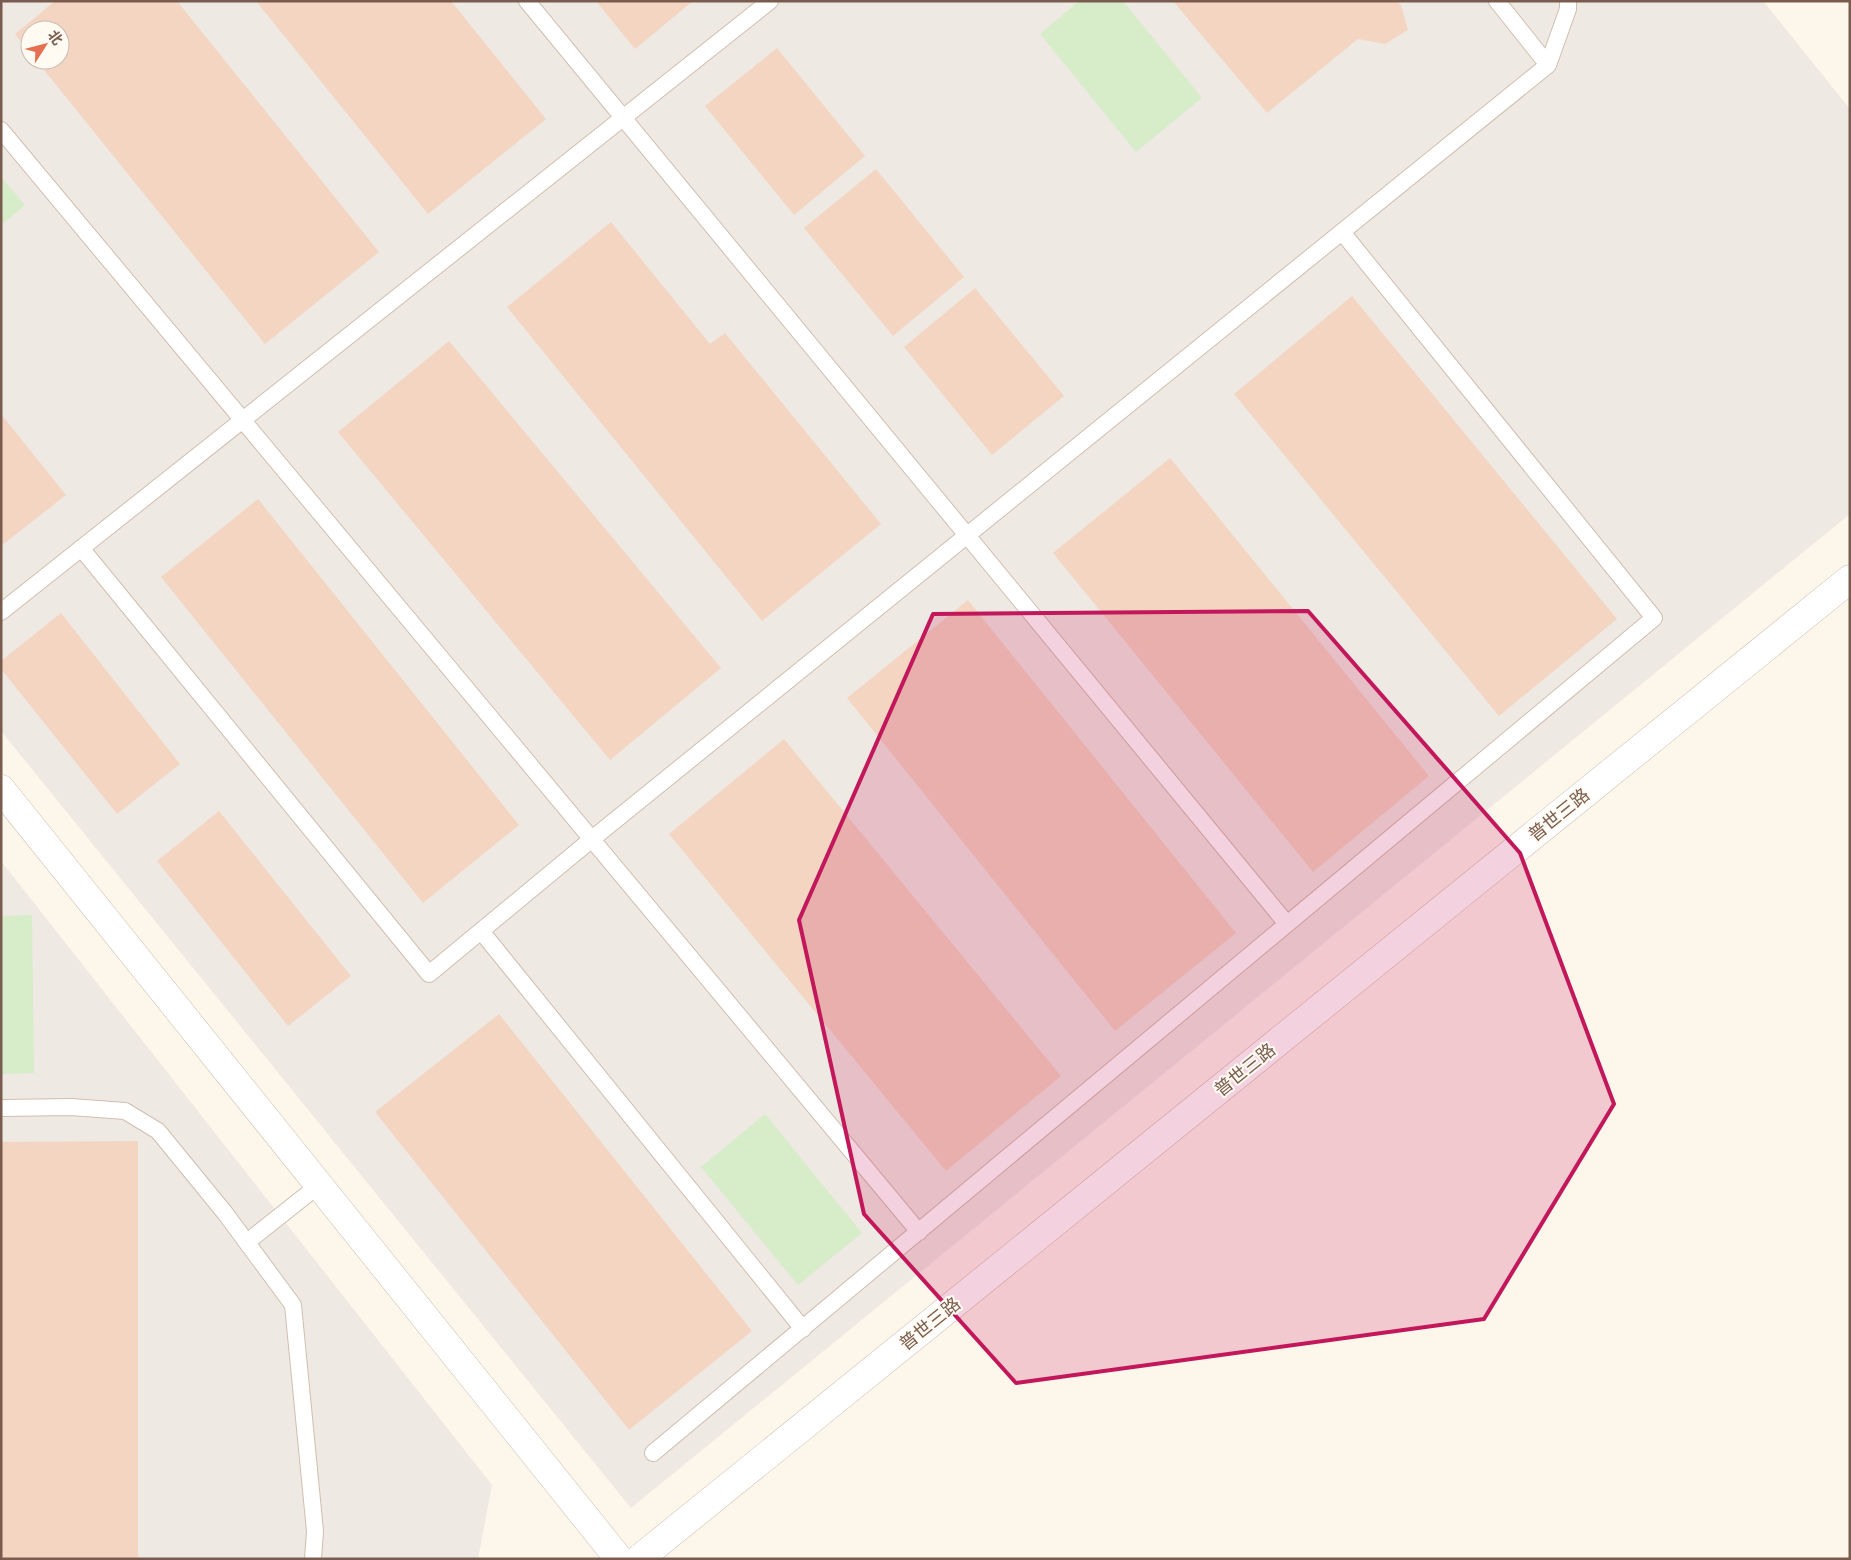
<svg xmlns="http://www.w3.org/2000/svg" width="1851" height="1560" font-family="'Archivo Narrow','Noto Sans SC',sans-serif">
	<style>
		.industrial { fill: #efe9e3; fill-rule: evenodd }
		.green { fill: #d7ecc8 }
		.building { fill: #f3d5c2 }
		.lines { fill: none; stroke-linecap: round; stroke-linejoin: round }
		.lane-casing { stroke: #d0beaf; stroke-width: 18 }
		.street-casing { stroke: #d0beaf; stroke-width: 29 }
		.lane { stroke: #fff; stroke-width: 16 }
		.street { stroke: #fff; stroke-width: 28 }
		.marked { fill: #c2185b; fill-opacity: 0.2; stroke: #c2185b; stroke-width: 4; stroke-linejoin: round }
		.labels { text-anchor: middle; stroke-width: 4; stroke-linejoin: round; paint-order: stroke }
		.street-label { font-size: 18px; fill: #795c4d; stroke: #fffaf2 }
	</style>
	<rect width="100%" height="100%" fill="#fdf6eb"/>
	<!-- industrial -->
	<path class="industrial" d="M1 1H1763L1850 109V514L631 1508 1 731ZM30 30H60V60H30Z
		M1 861 492 1485 478 1559H1Z"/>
	<!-- green -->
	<path class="green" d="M1079 1H1123L1202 98 1136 152 1040 34Z
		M1 177 25 205 1 225Z
		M32 915 34 1073 1 1074V916Z
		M765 1114 862 1233 798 1285 701 1167Z"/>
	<!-- building -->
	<path class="building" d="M55 1H177L379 252 265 344 36 60H60V30H30V53L15 34Z
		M256 1H451L546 119 428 214Z
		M596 1H693L635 49Z
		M1173 1H1396L1401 5 1408 30 1385 44 1358 39 1267 113Z
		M777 48 865 156 794 215 705 106Z
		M876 169 964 277 893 336 804 228Z
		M611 222 710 344 725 333 881 524 762 621 507 307Z
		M975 288 1064 396 992 455 904 347Z
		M1352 296 1617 619 1499 716 1234 394Z
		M449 341 721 668 610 760 338 432Z
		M1 414 66 495 1 546Z
		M1170 458 1429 776 1313 872 1053 553Z
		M258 499 519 825 423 903 161 577Z
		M968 600 1236 933 1115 1031 847 698Z
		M61 613 180 764 117 814 1 669V661Z
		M784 739 1061 1076 946 1171 669 834Z
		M219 811 351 976 288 1026 157 861Z
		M499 1014 752 1331 629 1430 375 1112Z
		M138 1141V1559H1V1142Z"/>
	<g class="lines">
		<defs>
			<path id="lane" d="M527 1 1287 924
				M1497 1 1548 65
				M1 130 919 1232
				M81 548 429 974 592 839 1548 65 1568 9V1
				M1 612 770 1
				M481 931 803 1329
				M1 1108 71 1107 125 1111 158 1131 225 1213 293 1305 315 1531 313 1559
				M247 1242 319 1185
				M653 1453 1654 618 1342 232"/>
			<path id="street" d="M1 789 619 1559
				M639 1559 1850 579"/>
		</defs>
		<!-- lane casing -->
		<use href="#lane" class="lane-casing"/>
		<!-- street casing -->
		<use href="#street" class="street-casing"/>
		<!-- lane -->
		<use href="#lane" class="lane"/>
		<!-- street -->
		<use href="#street" class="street"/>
	</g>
	<!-- marked area -->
	<path class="marked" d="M1308 611 1520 853 1614 1104 1484 1319 1016 1383 864 1214 799 920 933 614Z"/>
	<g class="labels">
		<!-- street labels -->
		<g class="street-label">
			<text transform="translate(1559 815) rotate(-39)" y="6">普世三路</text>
			<text transform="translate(1245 1070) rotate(-39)" y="6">普世三路</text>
			<text transform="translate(930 1324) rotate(-39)" y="6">普世三路</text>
		</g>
	</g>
	<!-- border -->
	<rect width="1851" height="1560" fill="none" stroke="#795c4d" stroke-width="5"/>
	<!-- north arrow -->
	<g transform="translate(45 45) rotate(54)"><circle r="24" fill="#fffaf2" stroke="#c9bbb0"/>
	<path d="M0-4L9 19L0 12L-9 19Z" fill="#e76f51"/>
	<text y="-8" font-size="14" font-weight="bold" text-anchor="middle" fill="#795c4d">北</text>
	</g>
</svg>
